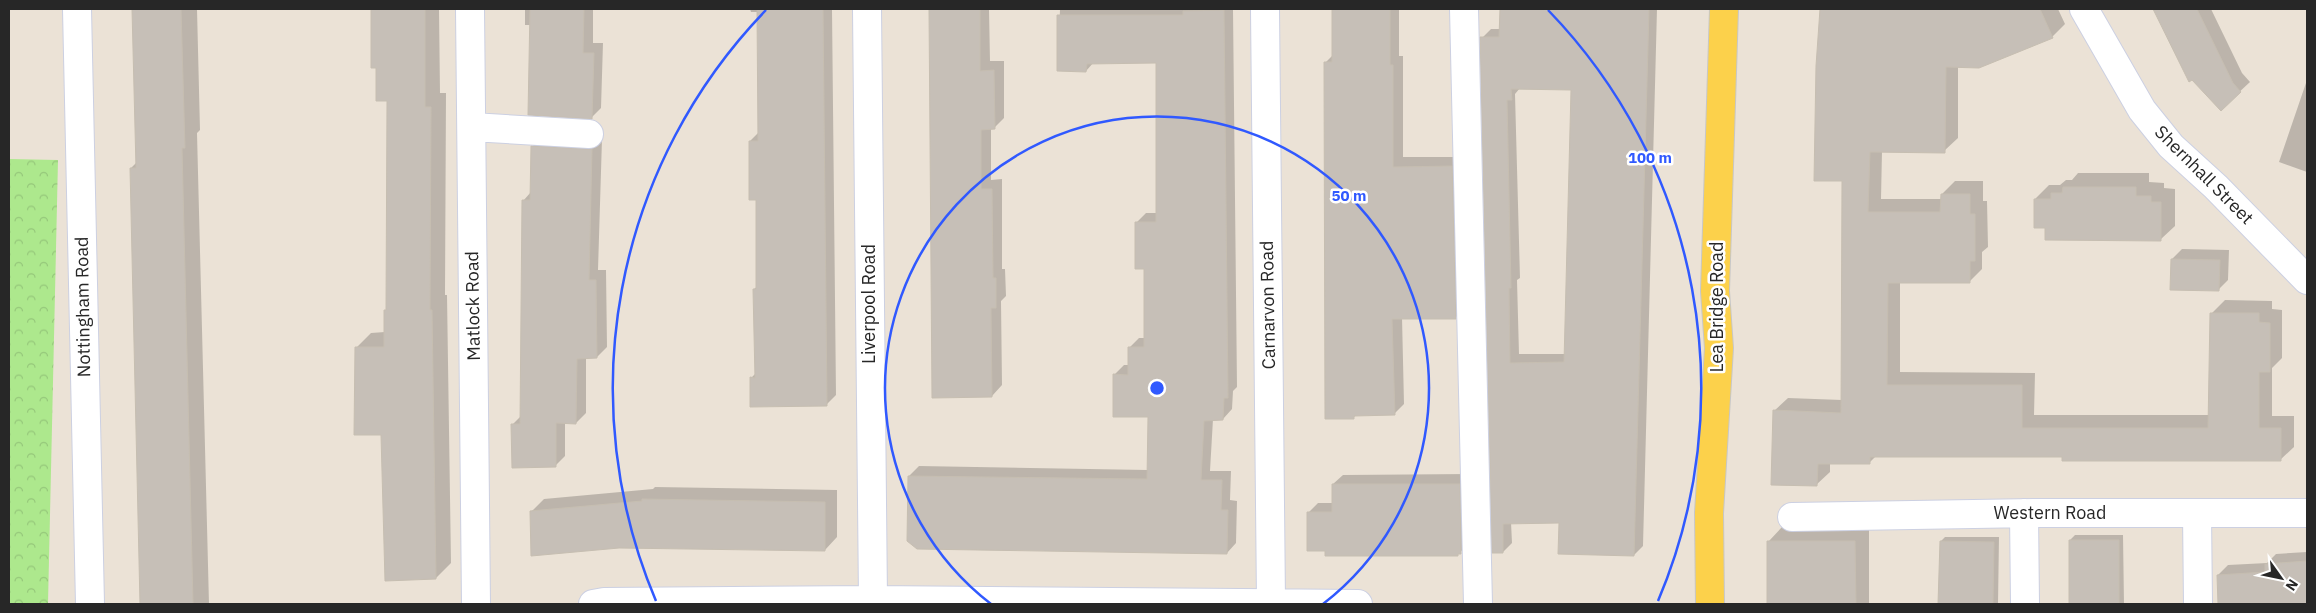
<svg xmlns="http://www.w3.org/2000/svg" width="2316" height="613" font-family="'IBM Plex Sans',sans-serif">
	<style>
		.park { fill: url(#park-crowns) }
		.shadow { fill: #0003; fill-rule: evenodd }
		.building { fill: #c6bfb7; stroke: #c6beb1; fill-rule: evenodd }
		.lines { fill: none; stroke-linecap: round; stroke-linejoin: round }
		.minor-casing { stroke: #ccd0e2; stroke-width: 30 }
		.major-casing { stroke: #c7c7c7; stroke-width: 30 }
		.minor { stroke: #fff; stroke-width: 28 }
		.major { stroke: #fcd14b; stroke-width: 28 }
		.ring { fill: none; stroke: #3059ff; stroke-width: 2.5 }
		.labels { text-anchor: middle; stroke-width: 5; stroke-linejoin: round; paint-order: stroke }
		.street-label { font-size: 18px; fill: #272727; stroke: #fff }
		.centre { fill: #3059ff; stroke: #fff; stroke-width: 2.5 }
		.ring-label { font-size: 15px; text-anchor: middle; font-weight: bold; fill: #3059ff; stroke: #fff; stroke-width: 5; stroke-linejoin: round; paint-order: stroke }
	</style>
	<defs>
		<pattern id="park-crowns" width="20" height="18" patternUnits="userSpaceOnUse" patternTransform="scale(1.25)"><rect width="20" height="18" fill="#ade88d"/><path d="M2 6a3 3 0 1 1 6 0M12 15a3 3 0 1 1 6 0" fill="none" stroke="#95c77a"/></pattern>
	</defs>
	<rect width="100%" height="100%" fill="#ebe2d6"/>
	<!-- park -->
	<path class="park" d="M9 159 58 160 48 604H9Z"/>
	<!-- shadow -->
	<path class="shadow" d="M134 9H197L200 130 197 133 209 604H142L131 168 137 162Z
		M372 9H439L440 93H446L445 295H447L451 563 436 578 382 433 356 348 371 333 385 332V311L388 308 389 100 377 67H373Z
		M525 9H593V43H603L601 108 591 118 530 25H525Z
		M750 9H832L836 395 826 405 751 378 756 373 754 289 758 286 757 199 750 141 759 132 758 12H751Z
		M930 9H989L990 61H1004V118L994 128H991V180L1002 179V269H1005L1006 296 1001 301 1002 385 992 396H933Z
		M1060 9H1233L1237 387 1233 391 1232 409 1223 419H1213L1210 471H1231L1230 500 1237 501 1236 543 1227 553 909 476 919 466 1148 470 1149 415 1114 375 1124 365H1129V348L1139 338H1146V268L1136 223 1146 213H1157V61L1094 62 1086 71 1058 70Z
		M1333 9H1399V56H1403V157H1461L1465 308 1455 318 1402 317 1404 404 1394 414H1357L1353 418 1325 63 1333 55Z
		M1547 9H1657L1643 546 1634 555 1561 522H1511L1512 543 1503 552 1482 38 1491 29H1546ZM1520 88 1572 89 1565 354H1519L1517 280 1520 278 1515 94Z
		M1821 9H2058L2065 24 2052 37 1958 66V138L1944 151H1882L1881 199H1942V194L1955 181H1983V201H1987L1988 247 1982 252V269L1969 282H1900V372L2035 373 2034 415H2209L2212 313 2225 300 2272 301V309L2282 310V358L2272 368V416H2294V447L2280 460 2063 456H1876L1869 463H1830V472L1816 485 1774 411 1788 398 1842 400 1843 180 1817 66Z
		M2154 9H2211L2242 73 2250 82 2221 109 2193 79 2189 80Z
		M2307 80V172L2279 162Z
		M542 137 602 139 598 270H606L607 347 597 357H586V413L576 423 565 422V456L555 466 513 424 521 416 523 201 531 192 532 147Z
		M2078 173H2149V182L2164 183V188L2175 189V226L2161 239 2046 227 2035 199 2049 185H2060L2066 180H2072Z
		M2182 249 2229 250 2228 280 2218 290 2172 259Z
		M1469 474 1470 543 1457 555 1326 550 1308 513 1318 503H1333V484L1343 475Z
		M655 487 837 490V537L825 550 531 512 544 499 653 489Z
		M1782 527 1869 528V604H1769V541Z
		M2075 535H2123L2124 604H2070V540Z
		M1945 537H1999L1998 604H1940V542Z
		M2307 552V604H2219L2218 575 2228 565 2267 563 2276 554Z"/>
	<!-- building -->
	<path class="building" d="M132 9H181L185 148H182L193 604H140L130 168H136Z
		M371 9H425V107H431L430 310H432L436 579 385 581 381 435H354L355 347H384V310H386L387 101H376V68H371Z
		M530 9H584L583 53H594L592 119 528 115Z
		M757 9H823L827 406 750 407V377L755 378 753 289H756V200H749V141H758Z
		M929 9H980V71L994 70 995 129 981 130V189H992L993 278H996V308H991L992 397 932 398Z
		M1332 9H1390V65H1393V167L1452 166 1456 319H1392L1395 415 1354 416V419H1325L1324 62H1332Z
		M1500 9H1649L1634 556 1558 554 1559 523 1503 524V553H1492L1480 37H1499ZM1511 89 1571 90 1564 362 1510 363 1509 288H1511L1507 100H1512Z
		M1820 9H2040L2053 38 1979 68 1946 67 1945 153 1870 152 1868 212H1940L1941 194H1970V214H1975V261H1970V283H1888L1887 385H2022V428H2208L2210 313H2259V322L2270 323V372H2259V428H2281V461H2062V457H1870V464H1818L1817 486 1771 485 1773 410 1841 413 1842 181H1814L1816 66Z
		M2153 9H2197L2233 83 2241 92 2221 111 2192 80 2189 82Z
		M1224 10 1228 398H1224L1223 420 1204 421 1201 480H1222L1221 510H1228L1227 554 917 549 907 541 908 476 1147 479 1148 417H1113V374L1128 375V347H1144V269H1135V222H1156V63L1087 64 1086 72 1057 71V15H1183V11Z
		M531 146 592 149 589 280H596L597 358 577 359 576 424 556 423V467L512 468 511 424H520L522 200H530Z
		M2063 187H2136V196H2151V202H2161V241L2045 240V228H2034V199H2051V193H2062Z
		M2171 259 2220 260 2219 291 2170 290Z
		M1332 484H1460L1461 554H1458V556H1325V551H1307V512H1332Z
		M642 499 825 502V551L619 548 531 556 530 511 642 501Z
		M2069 540H2119V604H2069Z
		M1767 541H1855L1856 604H1767Z
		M1940 541 1994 542 1993 604H1938Z
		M2307 561V604H2218L2217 575 2265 572V564Z"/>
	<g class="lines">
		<defs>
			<path id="minor" d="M77 9 90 604
				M470 9 476 604
				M867 9 873 600
				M1265 9 1271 602
				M1464 9 1478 604
				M2084 9 2142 110 2171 146 2216 187 2307 280
				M472 127 589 134
				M2024 513 2025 604
				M2197 513 2198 604
				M1792 517 2034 513H2307
				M593 604 604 602 873 600 1358 604"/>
			<path id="major" d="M1710 604 1709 513 1719 348 1715 291 1724 9"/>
		</defs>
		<!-- minor casing -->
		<use href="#minor" class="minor-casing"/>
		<!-- major casing -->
		<use href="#major" class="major-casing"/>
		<!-- minor -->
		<use href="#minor" class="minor"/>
		<!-- major -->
		<use href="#major" class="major"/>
	</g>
	<!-- distance rings -->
	<g class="ring">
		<path d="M991 604A272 272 0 1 1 1323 604"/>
		<path d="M656 601A544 544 0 0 1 766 10M1548 10A544 544 0 0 1 1658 601"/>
	</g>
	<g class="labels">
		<!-- street labels -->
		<g class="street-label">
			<text transform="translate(2204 175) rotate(45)" y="6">Shernhall Street</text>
			<text transform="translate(869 304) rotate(-90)" y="6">Liverpool Road</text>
			<text transform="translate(1268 305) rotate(-91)" y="6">Carnarvon Road</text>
			<text transform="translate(473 306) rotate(-91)" y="6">Matlock Road</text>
			<text transform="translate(83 307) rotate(-91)" y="6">Nottingham Road</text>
			<text transform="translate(1717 307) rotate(-90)" y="6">Lea Bridge Road</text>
			<text x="2050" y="519">Western Road</text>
		</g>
	</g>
	<circle cx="1157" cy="388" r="8" class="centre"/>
	<g class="ring-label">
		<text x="1650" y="163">100 m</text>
		<text x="1349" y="201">50 m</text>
	</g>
	<!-- border -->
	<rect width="2316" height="613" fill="none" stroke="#272727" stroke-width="20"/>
	<!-- north arrow -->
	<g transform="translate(2281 578) rotate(123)" stroke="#ffffff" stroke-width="4" paint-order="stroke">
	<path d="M0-4L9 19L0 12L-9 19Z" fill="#272727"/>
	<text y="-8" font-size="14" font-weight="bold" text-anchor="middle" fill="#272727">N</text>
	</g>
</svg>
